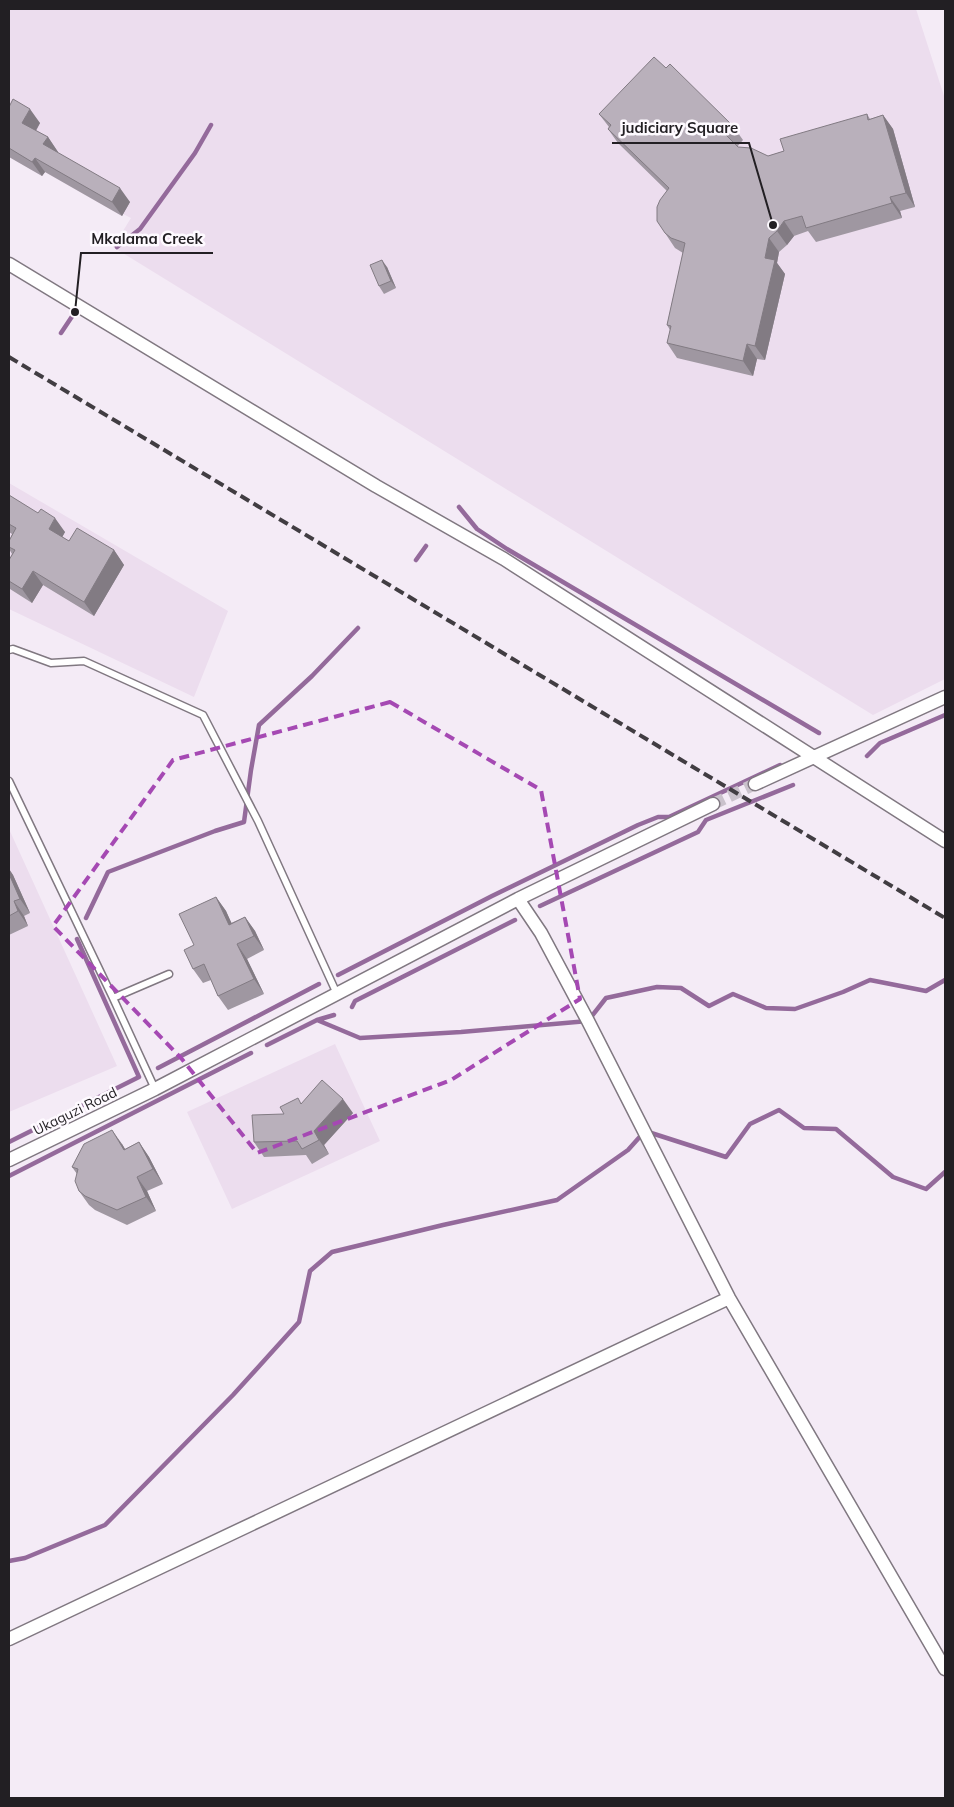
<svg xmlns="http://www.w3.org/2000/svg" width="954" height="1807" font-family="Mulish,sans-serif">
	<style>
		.built { fill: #ecddee }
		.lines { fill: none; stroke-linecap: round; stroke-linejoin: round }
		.stream { stroke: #946a9b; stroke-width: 4.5 }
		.minor-tunnel { stroke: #cac2cc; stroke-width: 12; stroke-dasharray: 12 6; stroke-linecap: butt }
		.service-casing { stroke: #807881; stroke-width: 9 }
		.minor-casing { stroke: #807881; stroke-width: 15 }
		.service { stroke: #fff; stroke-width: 6 }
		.minor { stroke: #fff; stroke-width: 12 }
		.rail { stroke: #413d42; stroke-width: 4; stroke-dasharray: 10 5; stroke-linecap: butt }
		.wall { fill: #9f97a1 }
		.shaded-wall { fill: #827b83 }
		.building { fill: #b9b0bb; stroke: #827b83 }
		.marked { fill: none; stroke: #a549b3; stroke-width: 4; stroke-dasharray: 10 6; stroke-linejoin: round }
		.labels { text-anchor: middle; stroke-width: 5; stroke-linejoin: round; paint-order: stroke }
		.street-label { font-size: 14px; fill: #221f23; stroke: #fefaff }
		.leader { fill: none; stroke: #221f23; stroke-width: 2 }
		.callout-dot { fill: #221f23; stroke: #fefaff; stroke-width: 2 }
		.callout-label { font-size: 15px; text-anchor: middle; font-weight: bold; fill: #221f23; stroke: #fefaff; stroke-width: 5; stroke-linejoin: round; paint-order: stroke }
	</style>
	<rect width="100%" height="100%" fill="#f4ebf6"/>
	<!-- built -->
	<path class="built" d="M9 9H916L945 99V679L873 715 113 247 131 218 123 214 122 216 45 172 42 176 9 157 23 113 9 103Z
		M9 483 228 611 194 697 9 609Z
		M9 829 117 1066 9 1112Z
		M335 1044 380 1141 232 1209 187 1112Z"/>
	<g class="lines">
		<!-- stream -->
		<path class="stream" d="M117 247 140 229 195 153 211 125
			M61 333 75 312
			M459 507 477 529 507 549 819 733
			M416 560 426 546
			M867 756 880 743 945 715
			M540 906 698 832 706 820 793 785
			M86 918 108 872 215 831 244 822 251 770 259 725 312 676 358 628
			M338 975 492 896 638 825 658 817H669L780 765
			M352 1007 355 1001 515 920
			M317 1020 360 1038 461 1032 588 1021 606 998 657 987 681 988 709 1006 733 994 766 1008 795 1009 843 992 870 980 926 991 945 980
			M267 1045 317 1020 334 1015
			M158 1068 319 984
			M9 1142 139 1077 77 939
			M9 1176 251 1053
			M9 1561 25 1558 105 1525 233 1395 299 1322 310 1271 332 1252 443 1225 557 1200 628 1150 645 1131 726 1157 750 1124 779 1110 804 1128 836 1129 893 1177 926 1189 945 1172"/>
		<!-- minor-tunnel -->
		<path class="minor-tunnel" d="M713 804 755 784"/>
		<defs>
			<path id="service" d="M9 650 13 649 51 663 84 661 203 715 258 821 337 994
				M9 781 113 998
				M155 1089 113 998 169 974"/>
			<path id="minor" d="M9 264 376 486 504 559 945 841
				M755 784 945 697
				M518 899 541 933 588 1021 729 1298 945 1669
				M9 1160 155 1089 518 899 713 804
				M9 1639 729 1298"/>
		</defs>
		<!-- service casing -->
		<use href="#service" class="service-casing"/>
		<!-- minor casing -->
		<use href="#minor" class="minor-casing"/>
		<!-- service -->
		<use href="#service" class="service"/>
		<!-- minor -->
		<use href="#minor" class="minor"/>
		<!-- rail -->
		<path class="rail" d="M9 357 945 918"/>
	</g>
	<!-- wall -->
	<path class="wall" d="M666 68 733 126 743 140 737 147H738L768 156 784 151 867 114 870 119 883 115 893 129 915 207 900 211 902 218 816 242 808 231 794 236 787 245 779 252 777 263 785 274 765 360 757 359 753 376 677 358 667 343 670 330 667 325 683 253 675 248 665 233 667 191 618 143 608 129 609 127 599 114Z
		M9 107 40 123 36 131 48 137 58 152H57L130 202 122 216 45 172 42 176 9 157Z
		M387 267 396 288 384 294 379 286Z
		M9 495 65 532 62 537 69 541 114 550 124 565 94 616 43 585 32 603 10 589 9 588V560L12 554 9 549V541L12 534 9 532Z
		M9 869 13 875 30 913 24 916 28 926 9 935Z
		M216 897 226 911 231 923 245 917 255 931 264 950 247 959 264 994 228 1010 218 996 211 980 203 983 193 969 194 945Z
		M301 1103 353 1113 324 1145 329 1154 312 1164 306 1155 264 1157 254 1142 284 1114Z
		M139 1142 149 1157 163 1184 147 1191 156 1211 127 1225 95 1210 89 1205 79 1191 77 1174 72 1167 122 1144 125 1149Z"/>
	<!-- shaded-wall -->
	<path class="shaded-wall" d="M30 109 40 123 32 137 22 123Z
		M883 115 893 129 915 207 906 193Z
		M48 137 58 152 53 159 43 144Z
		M35 158 45 172 42 176 32 162Z
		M120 188 130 202 122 216 112 202Z
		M890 197 900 211 902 218 892 203Z
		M784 221 794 236 787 245 777 231Z
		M769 238 779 252 777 263 785 274 765 360 755 346 765 258Z
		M382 260 387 267 396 288 391 281Z
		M747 344 757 359 753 376 743 361Z
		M55 518 65 532 59 543 49 529Z
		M114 550 124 565 94 616 84 602Z
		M33 571 43 585 32 603 22 589Z
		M9 869 13 875 30 913 20 899 9 874Z
		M216 897 226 911 239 939 229 925Z
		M14 901 24 916 28 926 18 911Z
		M245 917 255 931 264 950 254 936Z
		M237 944 247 959 264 994 254 979Z
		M343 1099 353 1113 324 1145 329 1154 319 1140 314 1131Z
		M112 1130 122 1144 134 1164 124 1150Z
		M139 1142 149 1157 163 1184 153 1169Z
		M137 1177 147 1191 156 1211 146 1197Z"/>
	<!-- building -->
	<path class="building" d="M654 57 666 68 670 64 733 126 725 134 738 147 751 148 768 156 784 151 780 139 867 114 868 120 883 115 906 193 890 197 892 203 806 228 802 216 784 221 777 231 769 238 765 258 775 260 755 346 747 344 743 361 667 343 671 326 667 325 685 243 671 238 665 233 657 221V207L660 200 669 188 608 129 611 125 599 114Z
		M13 99 30 109 22 123 48 137 43 144 120 188 112 202 35 158 32 162 9 148V107Z
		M382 260 391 281 379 286 370 265Z
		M9 495 38 513 41 509 55 518 49 529 69 541 77 528 114 550 84 602 33 571 22 589 9 581V560L15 550 9 547V541L16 528 9 524Z
		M9 874 20 899 14 901 18 911 9 916Z
		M216 897 229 925 245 917 254 936 237 944 254 979 218 996 204 964 193 969 184 950 194 945 179 914Z
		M322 1080 343 1099 314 1131 319 1140 302 1149 297 1141 254 1142 252 1115 284 1114 280 1107 298 1098 301 1104Z
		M112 1130 124 1150 139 1142 153 1169 137 1177 146 1197 117 1210 85 1196 79 1191 75 1181 78 1169 72 1167 84 1144Z"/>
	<!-- marked area -->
	<path class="marked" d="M390 702 541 790 580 999 451 1080 257 1153 181 1058 53 926 173 760Z"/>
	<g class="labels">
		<!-- street labels -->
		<g class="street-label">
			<text transform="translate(75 1111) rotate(-26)" y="5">Ukaguzi Road</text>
		</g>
	</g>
	<!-- callouts -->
	<path class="leader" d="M773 225L749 143H612M75 312L81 253H213"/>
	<g class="callout-dot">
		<circle cx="773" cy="225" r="5"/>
		<circle cx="75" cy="312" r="5"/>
	</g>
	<g class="callout-label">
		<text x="680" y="133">judiciary Square</text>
		<text x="147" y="244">Mkalama Creek</text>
	</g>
	<!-- border -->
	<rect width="954" height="1807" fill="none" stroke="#221f23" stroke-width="20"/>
</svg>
